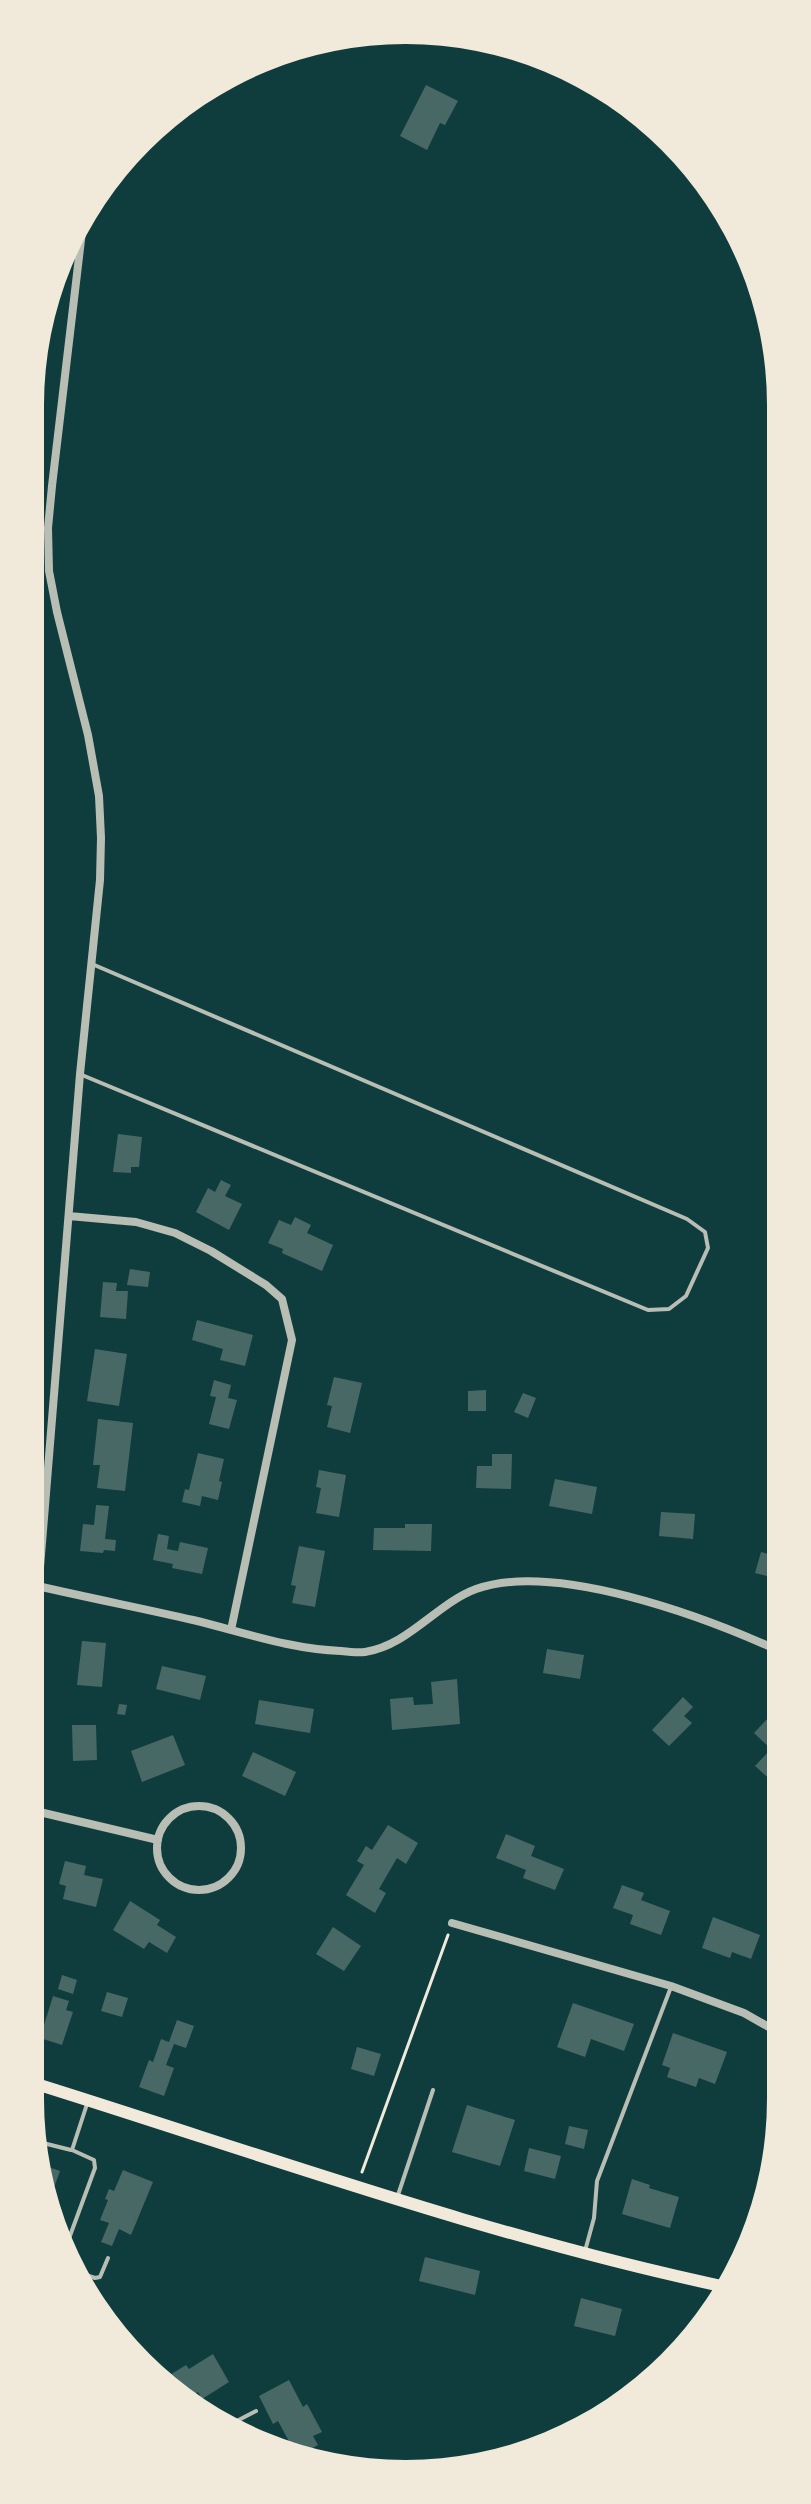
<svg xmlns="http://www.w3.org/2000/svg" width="811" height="2504" font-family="'Crimson Pro',serif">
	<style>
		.building { fill: #486865 }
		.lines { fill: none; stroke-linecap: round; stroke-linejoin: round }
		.path { stroke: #f1e9da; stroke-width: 3 }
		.service { stroke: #b8beb3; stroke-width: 4 }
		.minor { stroke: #b8beb3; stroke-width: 8 }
		.primary { stroke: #f1e9da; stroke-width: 12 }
	</style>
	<rect width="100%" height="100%" fill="#0f3d3e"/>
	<!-- building -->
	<path class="building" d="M426 85 458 101 445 125 440 123 427 150 400 136Z
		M34 1104 41 1105 37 1143H34Z
		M118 1134 142 1137 139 1167H131V1173L113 1172Z
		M221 1180 231 1185 225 1196 242 1204 229 1230 196 1212 208 1188 215 1192Z
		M295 1217 311 1225 307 1233 333 1245 322 1271 282 1253 283 1249 268 1243 279 1220 291 1225Z
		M130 1269 150 1272 148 1287 127 1285Z
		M103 1282 117 1283 116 1291H128L126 1319 100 1317Z
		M197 1320 253 1335 245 1366 220 1360 223 1349 192 1340Z
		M95 1349 127 1354 119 1406 87 1401Z
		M334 1377 362 1383 350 1433 327 1427 332 1406 327 1405Z
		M214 1380 231 1385 228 1398 237 1400 229 1429 209 1424 216 1397 210 1396Z
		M486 1390V1411H468V1391Z
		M523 1393 536 1398 528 1418 514 1412Z
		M98 1419 133 1423 125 1491 97 1488 100 1465H93Z
		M198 1453 224 1459 219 1481 222 1482 218 1500 202 1496 200 1506 182 1502 185 1489 189 1490Z
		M492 1454H512L511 1489 476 1488 477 1466H492Z
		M319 1470 346 1475 339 1517 316 1513 321 1488 316 1487Z
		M555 1479 597 1487 592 1514 549 1506Z
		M96 1505 109 1506 105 1539 116 1540 115 1551 104 1550 103 1553 80 1551 83 1524 94 1525Z
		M661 1512 695 1514 693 1539 659 1536Z
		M405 1524H432L431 1551 373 1550 374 1528H405Z
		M158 1534 169 1536 167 1549 178 1551 180 1542 208 1548 202 1574 172 1568 173 1564 153 1560Z
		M299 1546 325 1551 315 1607 292 1603 296 1586 291 1585Z
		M761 1552 775 1556V1578L755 1573Z
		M82 1641 106 1643 102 1687 77 1685Z
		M547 1649 584 1655 580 1679 543 1673Z
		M162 1666 206 1676 200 1700 156 1689Z
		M457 1679 460 1724 392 1730 390 1699 413 1697 414 1705 433 1704 431 1682Z
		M683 1697 693 1707 684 1716 692 1723 669 1746 652 1730Z
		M259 1700 314 1709 310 1733 255 1724Z
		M119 1704 127 1705 125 1715 117 1714Z
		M769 1717 775 1723V1784L755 1766 771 1749 754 1733Z
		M72 1725H96L97 1760 73 1761Z
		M173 1735 185 1765 142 1782 131 1751Z
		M253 1752 296 1772 285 1796 242 1776Z
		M388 1825 418 1843 406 1864 397 1858 379 1889 386 1893 375 1913 346 1895 364 1865 357 1861 366 1846 372 1850Z
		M506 1834 535 1846 531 1856 564 1869 555 1890 523 1878 526 1870 496 1858Z
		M65 1861 86 1866 84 1875 103 1879 96 1907 63 1899 66 1886 59 1884Z
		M622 1885 644 1893 641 1900 670 1911 661 1935 630 1924 633 1915 613 1908Z
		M130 1901 160 1920 157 1925 176 1937 167 1953 149 1942 144 1949 113 1930Z
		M713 1917 760 1935 751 1959 732 1952 730 1958 702 1948Z
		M333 1927 361 1946 344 1971 316 1954Z
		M62 1975 77 1980 73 1994 58 1989Z
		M107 1992 128 1998 122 2017 101 2011Z
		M53 1996 69 2001 66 2010 73 2012 62 2045 40 2038Z
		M573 2003 634 2024 624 2051 591 2039 585 2057 557 2047Z
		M177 2020 194 2026 186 2048 174 2044 166 2065 174 2068 164 2096 139 2087 149 2060 153 2062 161 2039 169 2042Z
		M673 2033 727 2052 715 2084 699 2078 696 2087 667 2077 670 2068 662 2065Z
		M357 2047 381 2054 374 2076 351 2069Z
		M467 2105 515 2120 500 2166 452 2152Z
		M569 2126 588 2130 584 2149 565 2144Z
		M529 2148 561 2156 555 2179 524 2171Z
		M43 2165 60 2171 50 2199 44 2170Z
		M123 2170 153 2182 131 2235 119 2229 112 2246 101 2242 109 2223 100 2220 108 2200 105 2199 109 2189 114 2191Z
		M632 2179 650 2185 649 2188 679 2197 670 2228 622 2214Z
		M425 2257 480 2271 475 2295 419 2281Z
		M581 2298 622 2309 615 2336 574 2326Z
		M213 2354 229 2382 202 2399 198 2392 190 2398 165 2378 186 2365 189 2369Z
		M289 2380 303 2407 307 2404 322 2432 313 2436 318 2445 303 2453 298 2444 292 2447 278 2421 273 2424 259 2396Z"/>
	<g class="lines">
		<!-- path -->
		<path class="path" d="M362 2172 448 1935"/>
		<!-- service -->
		<path class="service" d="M82 1075 648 1310 669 1309 686 1296 708 1248 705 1232 687 1219 92 964
			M39 2142 71 2150
			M397 2198 433 2090
			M585 2251 594 2218 597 2181 671 1987
			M64 2252 95 2168 94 2160 72 2150 88 2101
			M77 2272 95 2278 100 2277 108 2258
			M227 2426 256 2411"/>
		<!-- minor -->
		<path class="minor" d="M69 1216 136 1222 175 1233 211 1251 266 1285 282 1299 292 1340 231 1630
			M38 1586C89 1598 141 1608 193 1620 243 1632 289 1649 341 1651 349 1652 358 1653 365 1652 409 1645 436 1604 476 1589 554 1561 702 1616 775 1649
			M32 1666 80 1074 100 880 101 838 99 796 88 735 57 612 49 571 48 528 52 486 83 223
			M157 1848a42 42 0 1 1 84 0a42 42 0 1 1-84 0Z
			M31 1810 158 1840
			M452 1923 671 1986 744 2013 774 2030"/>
		<!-- primary -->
		<path class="primary" d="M30 2082C261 2154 489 2237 726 2287"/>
	</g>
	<!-- crop -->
	<path d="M0 0H811V2504H0ZM405 44H406A361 361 0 0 1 767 405V2099A361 361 0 0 1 406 2460H405A361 361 0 0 1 44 2099V405A361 361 0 0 1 405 44Z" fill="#f1e9da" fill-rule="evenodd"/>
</svg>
